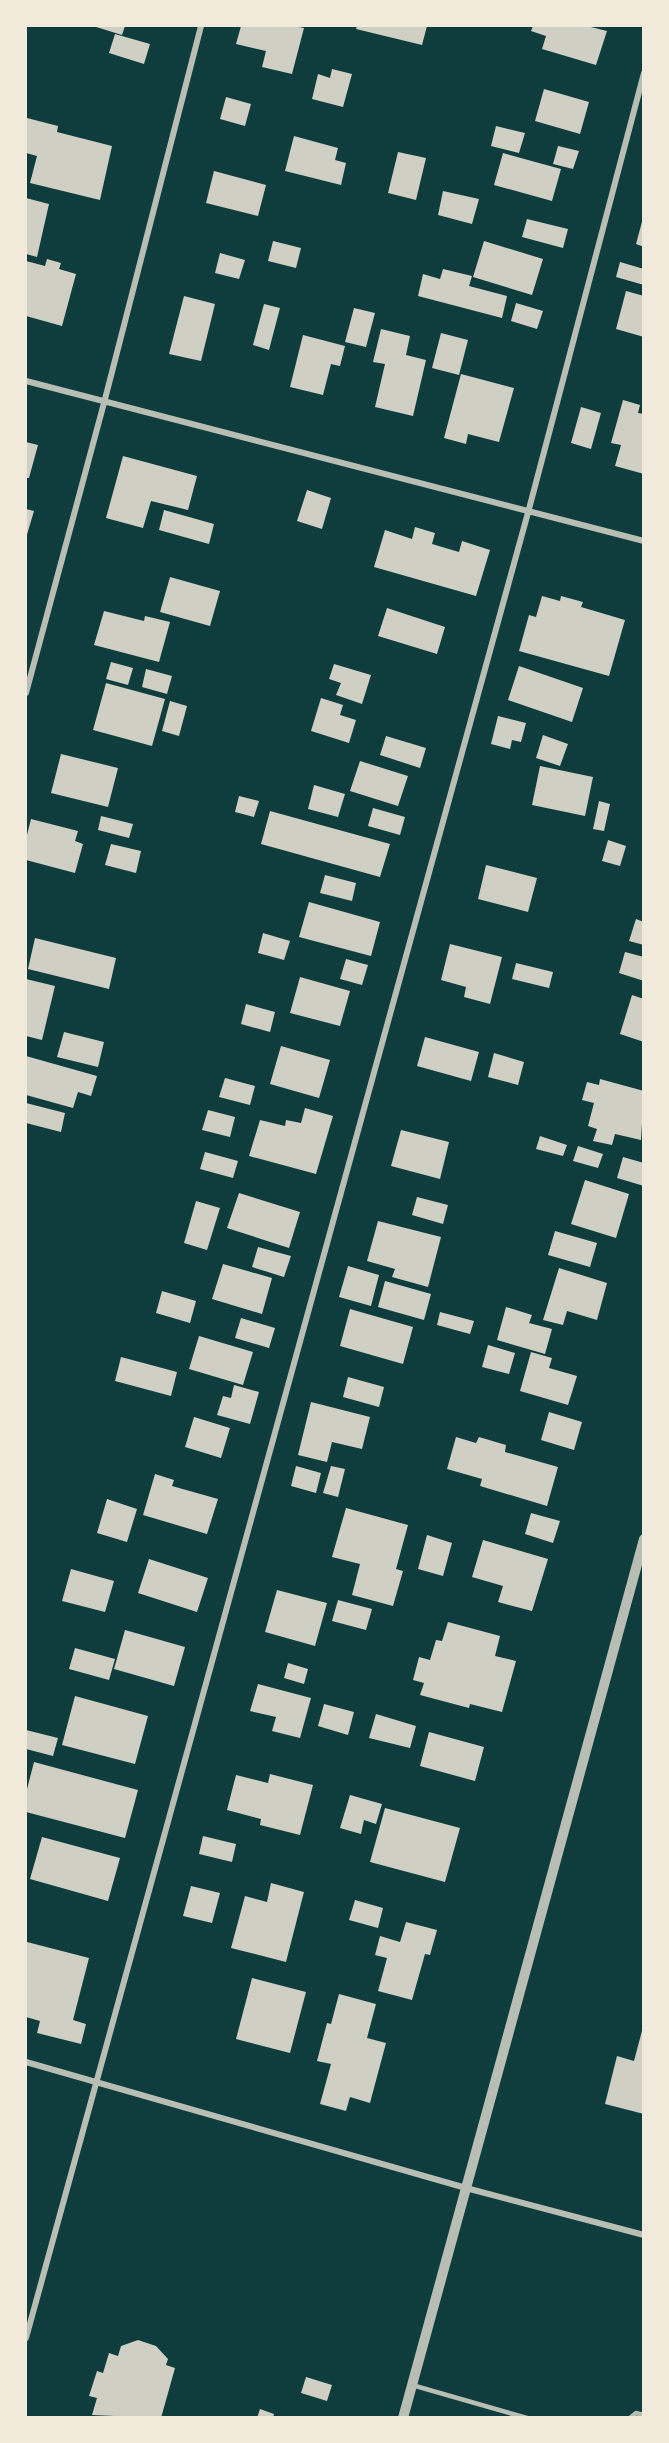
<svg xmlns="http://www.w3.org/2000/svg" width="669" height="2443" font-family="'Work Sans',sans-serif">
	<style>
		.building { fill: #cfcfc3 }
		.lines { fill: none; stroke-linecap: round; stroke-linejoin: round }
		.service { stroke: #b8beb3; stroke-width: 4.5 }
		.minor { stroke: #b8beb3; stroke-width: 6 }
		.tertiary { stroke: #b8beb3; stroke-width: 10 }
	</style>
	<rect width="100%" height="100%" fill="#0f3d3e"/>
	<!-- building -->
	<path class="building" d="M93 26H125L122 35Z
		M241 26H294L304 28 292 74 262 67 266 51 236 44Z
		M357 26H427L422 45 356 29Z
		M533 26H587L607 31 596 65 542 49 546 36 531 31Z
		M115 34 150 44 144 64 109 53Z
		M332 69 352 74 343 107 312 99 318 74 330 78Z
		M544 89 589 102 580 134 535 121Z
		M226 97 251 104 245 126 220 119Z
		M27 118 58 126 57 132 112 146 100 200 30 183 37 156 26 153Z
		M496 126 525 133 519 153 491 146Z
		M294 136 338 148 335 160 346 163 341 185 285 171Z
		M558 146 579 151 573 169 553 164Z
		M398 152 426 158 416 200 388 193Z
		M503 153 561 169 552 201 494 185Z
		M214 171 266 185 258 216 206 203Z
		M443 191 479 199 472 224 438 215Z
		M26 198 49 204 37 257 26 254Z
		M643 218H644V247L636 244Z
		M527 219 568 229 563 248 522 237Z
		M273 241 301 248 296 268 268 261Z
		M484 241 543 259 532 295 473 277Z
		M220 253 245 260 239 279 215 273Z
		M47 259 61 263 59 269 76 274 62 326 26 316V261L45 266Z
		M620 262 644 269V285L616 277Z
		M443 269 472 276 469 286 507 296 502 318 418 296 423 274 440 279Z
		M626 291 644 296V337L616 329Z
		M184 296 215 304 201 361 169 354Z
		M516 303 543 311 537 329 511 321Z
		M264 304 280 308 269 350 253 345Z
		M354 308 375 313 366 347 345 342Z
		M381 329 410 336 406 355 426 360 413 416 375 407 385 364 373 362Z
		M441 333 468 340 459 375 432 368Z
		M303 335 345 346 340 366 331 364 323 395 290 387Z
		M461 374 514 388 499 442 468 434 466 444 444 438Z
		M623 400 640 405 638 413 644 414V474L615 466 621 445 611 443Z
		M581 407 601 413 591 449 571 443Z
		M26 442 38 445 29 478H26Z
		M123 456 197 476 188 510 151 501 143 528 106 518Z
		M307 490 331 498 322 529 297 521Z
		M26 509 34 511 26 538Z
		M164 510 214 524 209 544 159 530Z
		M415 527 435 533 432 544 459 552 462 541 490 550 476 596 374 567 385 530 412 539Z
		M170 577 220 591 210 626 160 612Z
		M542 596 560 601 561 596 583 602 581 607 625 620 609 676 519 651 529 615 536 617Z
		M387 608 445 627 437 654 378 636Z
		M104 611 144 621 145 616 170 622 159 662 94 645Z
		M111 662 133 668 128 685 106 679Z
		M334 664 371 675 362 704 336 695 341 683 329 679Z
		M519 666 583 688 572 722 508 700Z
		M146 669 172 676 167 694 142 687Z
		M106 683 165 699 152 746 93 730Z
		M321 698 343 705 340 715 356 720 349 743 311 731Z
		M170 701 187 706 179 736 162 731Z
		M498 716 526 723 521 742 512 740 510 749 491 744Z
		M543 735 568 744 560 766 536 758Z
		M386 736 426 748 420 768 380 755Z
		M61 754 118 768 108 807 51 793Z
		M360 761 408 776 398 806 350 791Z
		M540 766 593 777 585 816 532 805Z
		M314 785 345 794 338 817 308 809Z
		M239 796 259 801 254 817 235 812Z
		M599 801 610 804 604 831 593 829Z
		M373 808 405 817 400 835 368 826Z
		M270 811 390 844 380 877 261 844Z
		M101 816 133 824 129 838 98 830Z
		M31 819 78 831 75 841 83 844 75 873 26 860V839Z
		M608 840 626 846 620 866 602 861Z
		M111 844 141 851 136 873 105 865Z
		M486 865 537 878 528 912 478 899Z
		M325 875 356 883 352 901 320 893Z
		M309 902 380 922 371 956 299 937Z
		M636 919 644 922V945L629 941Z
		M263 933 290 941 284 960 258 953Z
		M35 938 116 958 109 989 28 969Z
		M450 944 502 957 490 1004 464 997 466 987 441 980Z
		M625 952 644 957V981L619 973Z
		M346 959 368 965 362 985 340 979Z
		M516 963 553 972 549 988 512 979Z
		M300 977 350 991 340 1026 290 1013Z
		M26 979 55 986 42 1040 26 1036Z
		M632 995 644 999V1042L620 1034Z
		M246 1004 275 1012 270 1032 241 1024Z
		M64 1032 104 1042 98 1067 57 1057Z
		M425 1037 479 1052 471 1081 417 1066Z
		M281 1046 330 1060 319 1098 270 1084Z
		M494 1053 524 1062 518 1085 488 1077Z
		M26 1056 97 1076 91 1096 78 1092 73 1108 26 1095Z
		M225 1078 255 1086 250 1105 219 1097Z
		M600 1079 644 1091 641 1140 615 1134 612 1145 593 1141 597 1129 588 1126 594 1103 582 1100 587 1082 599 1085Z
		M26 1103 65 1113 61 1132 26 1123Z
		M305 1108 333 1116 316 1174 249 1156 260 1120 285 1126 286 1120 301 1123Z
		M208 1110 235 1117 230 1137 202 1130Z
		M401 1130 449 1142 440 1179 391 1166Z
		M540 1136 567 1145 563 1156 536 1149Z
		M578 1146 603 1154 598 1168 573 1161Z
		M205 1152 238 1161 233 1178 200 1169Z
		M623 1157 644 1163V1186L617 1178Z
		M585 1180 629 1194 616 1238 571 1224Z
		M239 1193 300 1212 289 1248 227 1228Z
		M417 1197 448 1205 443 1224 412 1215Z
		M196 1201 220 1208 207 1250 184 1243Z
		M378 1221 441 1237 428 1287 392 1277 395 1269 367 1261Z
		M555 1231 597 1243 590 1267 548 1255Z
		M258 1247 291 1256 284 1277 252 1267Z
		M223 1264 272 1278 262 1314 212 1299Z
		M348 1266 379 1275 371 1306 339 1297Z
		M559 1268 607 1283 597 1320 567 1311 563 1325 543 1320Z
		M385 1281 431 1294 424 1320 378 1307Z
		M162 1291 196 1301 190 1323 156 1313Z
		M506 1307 532 1315 529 1323 552 1329 545 1354 497 1340Z
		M350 1309 413 1327 403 1364 340 1346Z
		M440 1312 474 1321 470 1334 437 1325Z
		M241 1318 275 1328 269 1348 235 1338Z
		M199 1336 253 1352 243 1385 189 1369Z
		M488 1345 515 1353 509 1374 482 1367Z
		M531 1352 552 1358 549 1368 577 1376 568 1405 520 1391Z
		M121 1357 177 1372 171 1396 115 1381Z
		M348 1377 384 1387 379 1407 343 1397Z
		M234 1385 259 1392 250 1424 217 1415 223 1396 231 1398Z
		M311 1402 370 1417 362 1449 332 1442 327 1462 298 1455Z
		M549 1412 582 1422 574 1450 541 1440Z
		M194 1417 230 1428 221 1458 185 1447Z
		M456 1437 476 1443 479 1437 506 1445 505 1452 558 1467 547 1506 480 1486 482 1479 447 1469Z
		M296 1466 321 1473 316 1493 291 1486Z
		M331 1466 345 1469 338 1497 323 1493Z
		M155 1474 174 1480 172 1486 218 1499 207 1534 143 1515Z
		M107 1499 137 1509 127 1542 97 1533Z
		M346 1508 408 1525 396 1569 403 1571 393 1606 352 1595 360 1564 332 1557Z
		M531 1513 560 1521 553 1543 525 1534Z
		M427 1535 452 1543 443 1576 418 1569Z
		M483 1540 548 1559 532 1611 498 1602 503 1586 472 1577Z
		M149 1559 208 1578 197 1612 138 1593Z
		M71 1569 114 1581 105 1612 62 1601Z
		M277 1590 327 1603 315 1646 265 1632Z
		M338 1600 372 1609 366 1630 332 1621Z
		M448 1622 500 1636 495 1656 516 1661 502 1712 470 1704 469 1708 420 1695 424 1683 413 1680 419 1657 430 1660 436 1640 442 1641Z
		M125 1630 185 1647 174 1686 114 1669Z
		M75 1648 115 1659 109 1680 69 1669Z
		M288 1663 308 1669 304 1684 284 1678Z
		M258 1684 311 1698 300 1738 272 1731 276 1717 250 1711Z
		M75 1696 148 1716 135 1764 62 1745Z
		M324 1704 354 1712 348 1735 318 1726Z
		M376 1714 416 1726 410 1748 369 1738Z
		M26 1730 58 1738 53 1756 26 1749Z
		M429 1732 484 1747 475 1781 420 1766Z
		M34 1762 138 1790 125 1838 26 1812V1793Z
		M270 1774 313 1785 300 1835 260 1825 261 1819 227 1810 236 1775 268 1783Z
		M350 1795 382 1804 376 1824 364 1820 361 1834 340 1828Z
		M385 1808 460 1828 445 1882 370 1862Z
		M203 1836 236 1844 232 1862 199 1854Z
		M42 1837 120 1858 108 1901 30 1879Z
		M271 1883 304 1892 286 1962 231 1948 245 1896 267 1902Z
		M191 1886 220 1893 212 1923 183 1916Z
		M355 1900 383 1908 378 1928 349 1920Z
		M406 1922 437 1930 430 1955 425 1954 412 2000 378 1991 387 1958 375 1955 380 1936 400 1942Z
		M27 1942 89 1958 73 2020 86 2024 81 2044 37 2033 40 2021 26 2017Z
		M252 1978 306 1992 290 2053 236 2039Z
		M339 1994 376 2004 367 2038 386 2043 370 2103 350 2097 346 2111 320 2104 331 2064 317 2061 327 2023 331 2024Z
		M643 2027H644V2114L605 2104 617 2056 634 2061Z
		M138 2340 156 2346 168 2359 166 2365 175 2368 161 2418 92 2415 97 2398 89 2396 97 2371 103 2373 109 2353 118 2356 121 2346Z
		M306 2377 332 2385 327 2401 301 2393Z
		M260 2409 274 2414 273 2418H257Z"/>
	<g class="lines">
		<!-- service -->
		<path class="service" d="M412 2385 527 2418
			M630 2418 636 2413 644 2415"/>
		<!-- minor -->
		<path class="minor" d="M26 381 644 541
			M26 693 104 403 201 26
			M26 2062 466 2188 644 2235
			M26 2338 529 509 644 73"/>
		<!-- tertiary -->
		<path class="tertiary" d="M403 2418 644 1539"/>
	</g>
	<!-- border -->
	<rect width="669" height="2443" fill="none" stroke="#f1e9da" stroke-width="54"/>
</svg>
